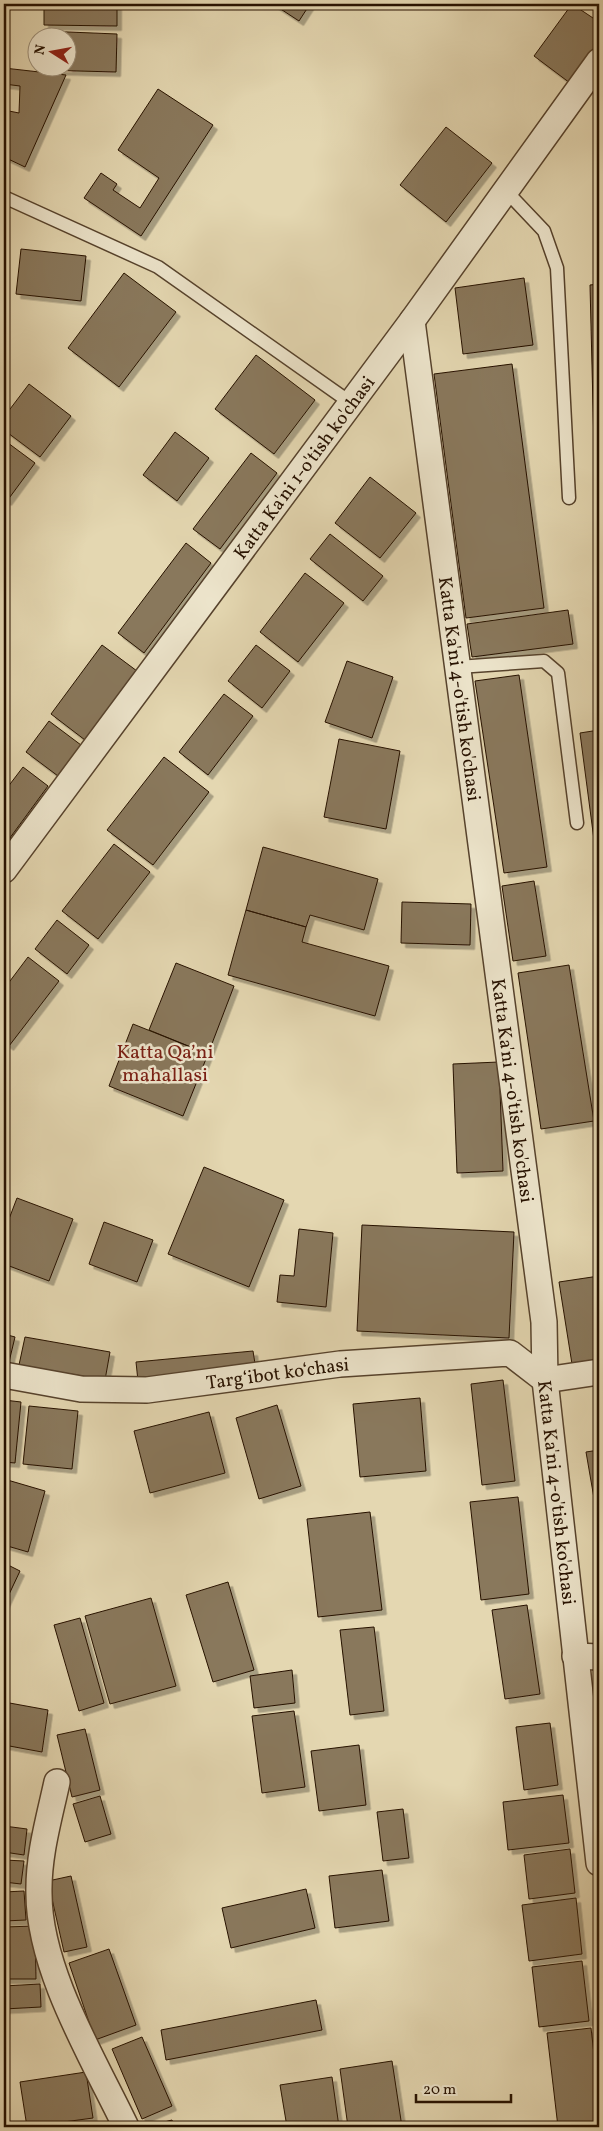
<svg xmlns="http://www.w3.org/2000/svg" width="603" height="2131" font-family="Vollkorn,serif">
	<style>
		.building { fill: #89785c; stroke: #261100; filter: url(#shadow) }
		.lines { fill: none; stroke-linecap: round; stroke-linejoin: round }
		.lane-casing { stroke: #56422c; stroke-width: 15 }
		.street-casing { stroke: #56422c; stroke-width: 28 }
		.lane { stroke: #ede5cc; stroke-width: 12 }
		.street { stroke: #ede5cc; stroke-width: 25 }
		.labels { text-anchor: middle; stroke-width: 5; stroke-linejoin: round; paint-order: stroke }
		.street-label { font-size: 19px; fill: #261100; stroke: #ede5cc }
		.neighbourhood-label { font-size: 20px; fill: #7a1f14; stroke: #ede5cc }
	</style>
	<defs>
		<filter id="shadow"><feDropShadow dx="4.5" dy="4.5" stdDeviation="0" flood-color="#0004"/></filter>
	</defs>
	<rect width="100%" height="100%" fill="#e4d7b1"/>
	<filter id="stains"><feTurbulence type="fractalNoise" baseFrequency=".004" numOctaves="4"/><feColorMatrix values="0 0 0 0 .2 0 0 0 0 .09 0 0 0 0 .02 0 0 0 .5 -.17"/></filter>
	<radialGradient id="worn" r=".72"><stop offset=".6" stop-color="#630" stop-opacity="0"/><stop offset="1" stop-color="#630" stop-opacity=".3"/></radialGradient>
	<!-- building -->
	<path class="building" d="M44 4H117V26L44 25Z
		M273 4H310L299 21Z
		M572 4 599 22V43L570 83 534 56Z
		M44 31 117 34 116 72 42 70 43 68H68V38H43Z
		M4 68 66 75 25 167 4 157V110L19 113 20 86 4 84Z
		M158 89 213 125 141 236 84 198 101 173 117 184 113 190 140 208 159 178 118 150Z
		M446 127 492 163 446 222 400 185Z
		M596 225H599V258H595Z
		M21 249 86 256 81 301 16 294Z
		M124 273 176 312 119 387 68 348Z
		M524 278 533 345 463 354 455 288Z
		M599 284V527L596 528 590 285Z
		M256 355 315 400 274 454 215 409Z
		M512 364 544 608 466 618 434 374Z
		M29 384 71 416 40 457 4 430V417Z
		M175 432 209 458 177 501 143 475Z
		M4 440 35 463 7 501 4 499Z
		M251 453 277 473 220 549 193 529Z
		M370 477 416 513 380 558 335 523Z
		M330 534 383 576 363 601 310 559Z
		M186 543 211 563 144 653 118 633Z
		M305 573 344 603 298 662 260 632Z
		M568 610 573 644 472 657 467 624Z
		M102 645 137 671 85 740 51 714Z
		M256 645 290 671 262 708 228 681Z
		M347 661 393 677 372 738 325 722Z
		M519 675 547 867 504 873 475 681Z
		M224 694 253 716 208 775 179 752Z
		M49 721 81 745 58 776 26 752Z
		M599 730V878L580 733Z
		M339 739 400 751 386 829 324 817Z
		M164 757 209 792 153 865 107 830Z
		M23 767 48 786 4 846V792Z
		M114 844 150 872 98 939 62 911Z
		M263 847 378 879 364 930 310 915 306 927 246 910Z
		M534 881 546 956 513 961 502 886Z
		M402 902 471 904 470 945 401 943Z
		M246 910 306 927 302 942 389 966 375 1016 228 975Z
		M57 920 89 945 67 974 35 949Z
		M28 957 59 981 9 1046 4 1042V989Z
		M176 963 234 986 208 1054 149 1030Z
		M569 965 594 1121 541 1129 518 973Z
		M133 1024 208 1054 183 1116 109 1086Z
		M499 1062 503 1171 457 1173 453 1064Z
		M204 1167 284 1200 249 1287 168 1254Z
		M17 1198 73 1219 49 1281 4 1264V1232Z
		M104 1222 153 1240 137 1282 89 1264Z
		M362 1225 514 1232 509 1338 357 1331Z
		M299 1229 333 1233 326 1307 277 1302 280 1275 294 1276Z
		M599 1276V1360L572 1364 559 1282Z
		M4 1334 15 1337 9 1362 4 1361Z
		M25 1337 110 1352 105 1380 19 1365Z
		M253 1351 256 1370 138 1381 136 1362Z
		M503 1380 515 1481 482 1485 471 1384Z
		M420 1398 426 1471 360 1477 353 1404Z
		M4 1400 21 1402 15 1463 4 1462Z
		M277 1405 301 1486 259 1499 236 1418Z
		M29 1406 78 1411 72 1469 23 1464Z
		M209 1412 225 1473 150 1493 134 1431Z
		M599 1450V1504H595L586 1452Z
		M4 1479 45 1491 28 1552 4 1545Z
		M518 1497 529 1594 481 1600 470 1502Z
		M370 1512 382 1610 318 1617 307 1519Z
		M4 1563 20 1571 4 1605Z
		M228 1582 254 1670 213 1682 186 1595Z
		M151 1598 176 1686 110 1704 85 1616Z
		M527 1605 540 1694 505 1699 492 1610Z
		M80 1618 104 1703 79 1711 54 1625Z
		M374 1627 384 1711 350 1715 340 1630Z
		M292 1670 295 1703 254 1708 250 1676Z
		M4 1702 48 1710 42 1752 4 1745Z
		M294 1711 305 1787 262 1793 252 1716Z
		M550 1723 558 1785 524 1790 516 1727Z
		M85 1729 100 1790 72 1797 57 1735Z
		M359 1745 366 1805 319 1811 311 1751Z
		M563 1795 569 1843 508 1850 503 1802Z
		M100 1796 111 1834 85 1842 73 1804Z
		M403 1809 409 1858 383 1861 377 1812Z
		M4 1826 27 1829 24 1855 4 1852Z
		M570 1849 575 1893 529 1899 524 1855Z
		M4 1860 24 1861 21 1884 4 1882Z
		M382 1870 389 1921 335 1928 329 1876Z
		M71 1876 87 1947 64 1952 48 1881Z
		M306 1889 315 1928 231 1948 222 1908Z
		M24 1891 26 1920 4 1921V1892Z
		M576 1898 582 1954 529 1961 522 1905Z
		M35 1926 36 1979H4V1927Z
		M109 1949 136 2025 95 2040 69 1963Z
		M582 1961 589 2021 539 2027 532 1967Z
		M40 1984 41 2007 4 2009V1986Z
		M316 2000 322 2030 166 2060 161 2030Z
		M591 2028 599 2097V2127H558L547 2033Z
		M142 2037 172 2106 142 2119 112 2049Z
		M392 2061 402 2127H348L340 2069Z
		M86 2072 93 2118 27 2127 20 2082Z
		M332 2077 339 2127H287L280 2085Z
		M172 2120 174 2127H145Z"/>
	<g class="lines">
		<defs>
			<path id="lane" d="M506 191 544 231 557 268 569 498
				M4 197 158 267 351 403
				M458 667 544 661 558 673 577 823"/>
			<g id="street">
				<path id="s1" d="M412 321 544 1322 545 1380 599 1863"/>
				<path id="s2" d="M4 870 412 321 599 61"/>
				<path id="s3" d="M4 1375 81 1389 147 1390 340 1364 510 1353 545 1380 599 1372"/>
				<path d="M575 1656 599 1657"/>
				<path d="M57 1782C49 1819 38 1856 39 1894 39 1970 94 2060 126 2127"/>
			</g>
		</defs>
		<!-- lane casing -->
		<use href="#lane" class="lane-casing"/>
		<!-- street casing -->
		<use href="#street" class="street-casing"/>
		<!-- lane -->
		<use href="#lane" class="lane"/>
		<!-- street -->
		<use href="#street" class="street"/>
	</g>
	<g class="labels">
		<!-- street labels -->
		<g class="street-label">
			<text dy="7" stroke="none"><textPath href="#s2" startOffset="502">Katta Ka'ni 1-o'tish ko'chasi</textPath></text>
			<text dy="7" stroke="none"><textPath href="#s1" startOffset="371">Katta Ka'ni 4-o'tish ko'chasi</textPath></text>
			<text dy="7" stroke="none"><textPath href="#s1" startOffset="776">Katta Ka'ni 4-o'tish ko'chasi</textPath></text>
			<text dy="7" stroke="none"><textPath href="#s3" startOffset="276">Targ‘ibot ko‘chasi</textPath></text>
			<text dy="7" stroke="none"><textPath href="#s1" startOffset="1181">Katta Ka'ni 4-o'tish ko'chasi</textPath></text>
		</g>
		<!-- neighbourhood labels -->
		<g class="neighbourhood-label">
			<text x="165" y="1058">Katta Qaʼni<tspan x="165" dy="23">mahallasi</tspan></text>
		</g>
	</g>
	<!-- margin -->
	<rect width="603" height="2131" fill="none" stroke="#e4d7b1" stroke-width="20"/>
	<rect x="5" y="5" width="593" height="2121" fill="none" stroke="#261100" stroke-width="2.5"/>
	<rect x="10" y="10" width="583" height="2111" fill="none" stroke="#261100"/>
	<!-- north arrow -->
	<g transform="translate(52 52) rotate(281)"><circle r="24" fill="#ede5cc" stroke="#9d907a"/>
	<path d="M0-4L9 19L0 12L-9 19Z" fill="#8f2418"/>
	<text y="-8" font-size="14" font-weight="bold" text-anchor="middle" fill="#261100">N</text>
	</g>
	<!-- scale -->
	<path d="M416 2094v8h95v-8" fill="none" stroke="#261100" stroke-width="2.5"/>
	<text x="423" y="2094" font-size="15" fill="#261100" stroke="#ede5cc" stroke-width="4" paint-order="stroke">20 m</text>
	<rect width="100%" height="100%" filter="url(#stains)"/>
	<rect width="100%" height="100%" fill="url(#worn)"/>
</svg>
